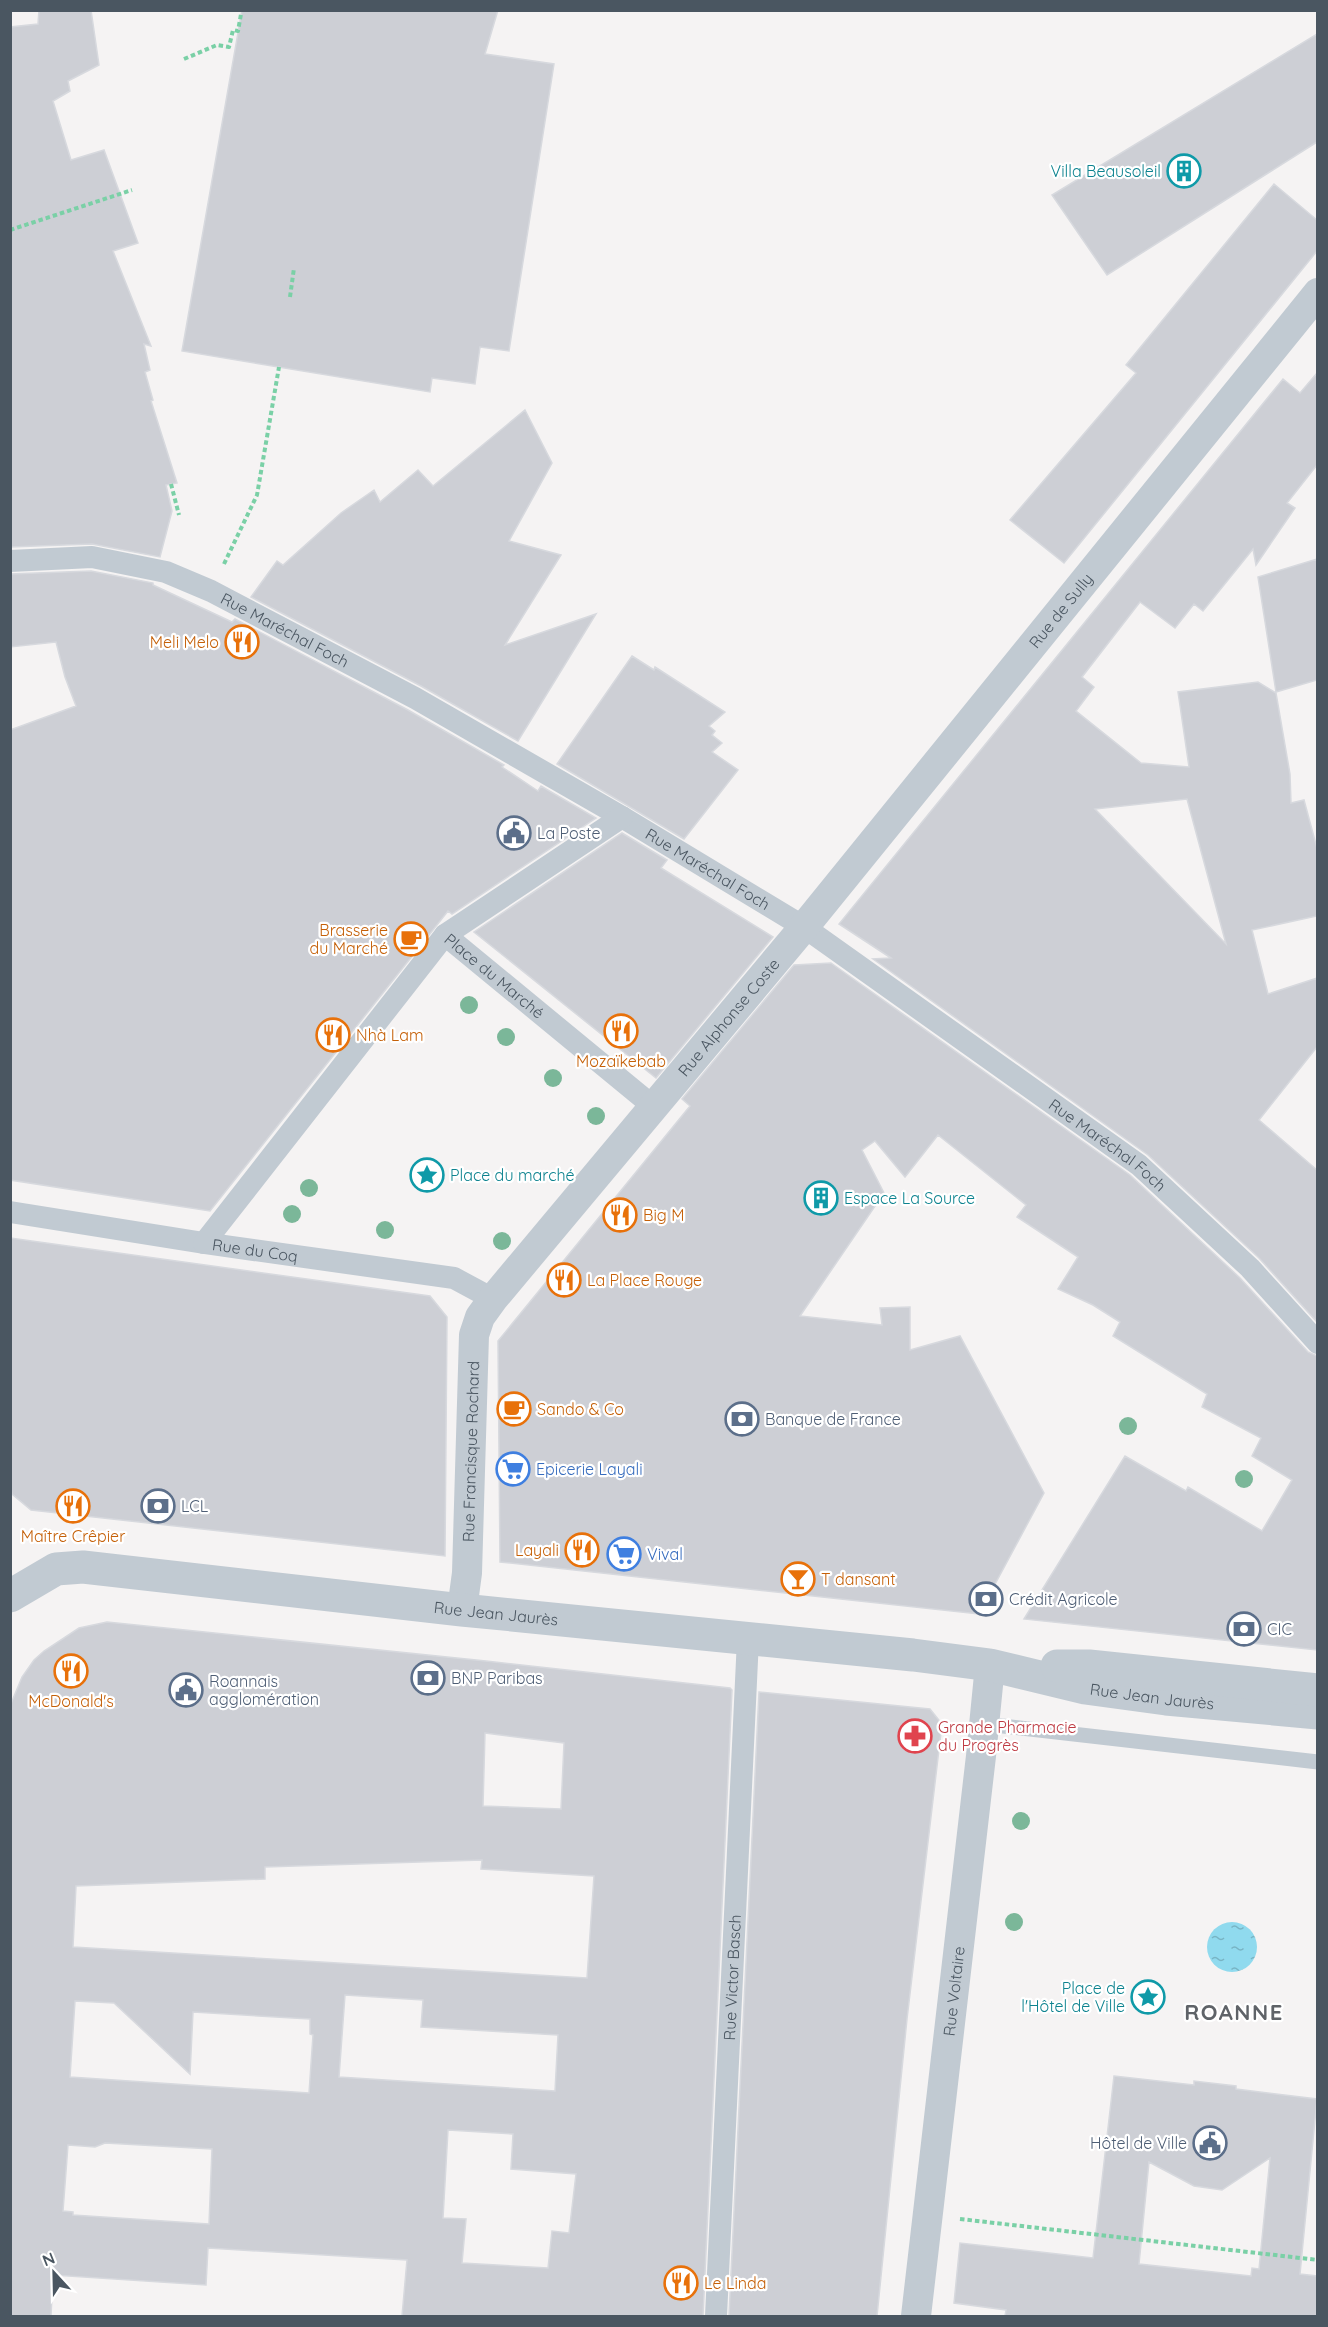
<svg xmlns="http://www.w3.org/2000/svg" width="1328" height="2327" font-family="Quicksand,sans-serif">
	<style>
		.water { fill: url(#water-ripples) }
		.building { fill: #cdcfd5; stroke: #d7d9de; stroke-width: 1.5; fill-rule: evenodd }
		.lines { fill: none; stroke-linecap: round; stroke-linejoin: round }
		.path { stroke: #7ad0a6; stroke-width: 4; stroke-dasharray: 4.5 3; stroke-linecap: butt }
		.service { stroke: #c1cad2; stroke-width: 15 }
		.pedestrian { stroke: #c1cad2; stroke-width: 22 }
		.minor { stroke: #c1cad2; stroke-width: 30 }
		.tertiary { stroke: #c1cad2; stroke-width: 33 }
		.tree { fill: #7bb799 }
		.labels { text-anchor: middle; stroke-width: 4.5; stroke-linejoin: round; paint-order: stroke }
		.culture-label { font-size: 16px; fill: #0d838f; stroke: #fff; text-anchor: end }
		.street-label { font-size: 16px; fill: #4a5661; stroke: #fff }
		.food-label { font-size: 16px; fill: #c56008; stroke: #fff; text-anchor: start }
		.service-label { font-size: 16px; fill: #4e5e75; stroke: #fff; text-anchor: start }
		.shop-label { font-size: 16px; fill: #366cbe; stroke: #fff; text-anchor: start }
		.health-label { font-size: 16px; fill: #be3a42; stroke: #fff; text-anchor: start }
		.district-label { font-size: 22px; font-weight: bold; letter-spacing: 1.5px; fill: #5f6368; stroke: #fff }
	</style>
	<defs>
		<pattern id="water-ripples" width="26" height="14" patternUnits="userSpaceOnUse" patternTransform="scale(1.5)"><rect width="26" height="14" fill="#90daee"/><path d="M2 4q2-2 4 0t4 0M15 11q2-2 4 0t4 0" fill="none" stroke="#78b4c4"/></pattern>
	</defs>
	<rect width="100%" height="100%" fill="#f5f3f3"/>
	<!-- water -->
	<path class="water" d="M1207 1947a25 25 0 1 1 50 0a25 25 0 1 1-50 0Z"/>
	<!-- building -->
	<path class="building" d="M39 10H91L99 65 68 81 70 91 53 101 71 160 104 150 138 243 113 251 151 346 144 344 150 370 145 372 153 400 151 401 177 483 166 485 172 511 160 557 92 544 10 547V27L38 24Z
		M242 10H498L485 54 554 64 509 351 480 347 475 384 432 378 430 392 182 351Z
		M1317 34V142L1107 275 1052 195Z
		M1274 184 1317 220V251L1064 563 1010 520 1136 373 1126 365Z
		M1317 373V465L1287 503 1295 508 1256 565 1253 549 1203 611 1194 604 1175 628 1140 602 1082 677 1094 687 1076 711 1141 763 1189 767 1178 692 1258 682 1276 693 1290 774 1291 803 1304 800 1317 848V916L1252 930 1268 994 1317 978V1047L1259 1120 1317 1170V1322L1259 1258 1148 1155 873 959 891 958 839 924 1283 379 1300 393ZM1187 799 1226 944 1095 809Z
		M525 410 552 463 509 541 561 555 505 645 596 614 518 741 421 686 251 597 277 561 283 565 341 513 374 490 380 502 418 470 433 486Z
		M1317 559V680L1276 692 1258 577Z
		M91 571 153 583V585L232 622 235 619 408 710 504 765 502 767 538 791 541 786 596 818 452 914 448 911 210 1211 10 1180V730L76 706 65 677 56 642 10 647V574Z
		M632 656 654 670 655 667 725 712 709 726 715 731 712 735 722 743 712 752 738 770 684 839 557 764Z
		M622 833 667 860 661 868 773 937 656 1078 474 932Z
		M831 963 1130 1175 1240 1278 1308 1352 1317 1356V1650L1024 1619 1125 1456 1186 1491 1188 1487 1262 1531 1292 1480 1252 1456 1261 1438 1202 1407 1207 1394 1113 1336 1120 1322 1093 1305 1058 1289 1078 1257 1017 1217 1026 1205 938 1135 905 1177 875 1141 862 1150 884 1193 800 1316 882 1325 880 1308 910 1307V1350L960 1336 1044 1493 979 1614 500 1562 498 1341 690 1106 682 1099 794 965Z
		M10 1238 430 1296 447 1317 445 1556 31 1510 12 1494 10 1483Z
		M107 1622 486 1661 730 1688 732 1690 703 2316H402L407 2260 208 2248 206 2285 53 2275 51 2316H10V1706L22 1677 34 1660 44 1651 79 1628ZM485 1733 564 1743 561 1809 483 1806ZM482 1860 481 1869 594 1876 587 1978 73 1947 76 1886 265 1879V1867ZM345 1995 423 2000 421 2027 558 2035 555 2091 339 2077ZM75 2001 114 2003 190 2074 193 2012 310 2019V2034L313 2035 309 2093 70 2077ZM448 2130 513 2134 511 2169 576 2174 569 2233 552 2231 548 2268 462 2263 466 2219 443 2218ZM105 2143 212 2149 209 2224 73 2215V2212L63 2211 68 2145 95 2147Z
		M759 1692 930 1709 942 1724 907 2019 877 2316H729Z
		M1114 2076 1194 2085V2081L1236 2086V2089L1317 2099 1300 2274 1317 2276V2316H1005L1006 2310 954 2303 960 2243 1093 2258ZM1270 2158 1259 2269 1252 2268 1251 2276 1139 2264 1149 2162 1194 2186 1222 2190Z"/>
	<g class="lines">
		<!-- path -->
		<path class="path" d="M184 59 217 45 229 47 233 30 238 31 241 14
			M10 230 132 190
			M290 297 294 268
			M171 484 179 515
			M224 564 257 495 279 367
			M960 2219 1318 2260"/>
		<!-- service -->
		<path class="service" d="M985 1724 1318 1762"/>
		<!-- pedestrian -->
		<g class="pedestrian">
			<path id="s1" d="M10 561 92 557 166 572 211 591 415 698 622 817 804 927 1139 1165 1250 1268 1318 1343"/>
			<path id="s2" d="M445 935 654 1107"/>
			<path id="s3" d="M10 1212 204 1243 454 1278 493 1299"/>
			<path d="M204 1243 445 935 622 817"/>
			<path id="s4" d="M716 2316 748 1639"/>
		</g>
		<!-- minor -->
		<g class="minor">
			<path id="s5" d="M462 1610 467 1573 474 1335 480 1317 493 1299 804 927 1318 293"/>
			<path id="s6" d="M916 2316 981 1756 990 1665"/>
		</g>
		<!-- tertiary -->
		<g class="tertiary">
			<path id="s7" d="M10 1596 56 1569 83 1567 462 1610 913 1655 990 1665 1085 1688 1166 1699 1318 1713"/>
			<path d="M1057 1666H1089L1318 1690"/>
		</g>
	</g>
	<!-- trees -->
	<g class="tree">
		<circle cx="469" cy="1005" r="9"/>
		<circle cx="506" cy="1037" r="9"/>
		<circle cx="553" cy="1078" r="9"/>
		<circle cx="596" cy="1116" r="9"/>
		<circle cx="309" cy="1188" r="9"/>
		<circle cx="292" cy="1214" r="9"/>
		<circle cx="385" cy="1230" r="9"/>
		<circle cx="502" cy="1241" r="9"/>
		<circle cx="1128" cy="1426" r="9"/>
		<circle cx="1244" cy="1479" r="9"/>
		<circle cx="1021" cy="1821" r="9"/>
		<circle cx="1014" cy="1922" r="9"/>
	</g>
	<!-- icons -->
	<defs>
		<symbol id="building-ring" viewBox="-11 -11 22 22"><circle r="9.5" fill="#fff" stroke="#0f9aa8" stroke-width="1.5"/><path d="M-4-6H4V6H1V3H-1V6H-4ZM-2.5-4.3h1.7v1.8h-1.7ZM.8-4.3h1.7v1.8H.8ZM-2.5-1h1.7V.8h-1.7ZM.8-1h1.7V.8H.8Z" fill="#0f9aa8"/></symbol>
		<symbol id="restaurant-ring" viewBox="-11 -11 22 22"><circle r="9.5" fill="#fff" stroke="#e8710a" stroke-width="1.5"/><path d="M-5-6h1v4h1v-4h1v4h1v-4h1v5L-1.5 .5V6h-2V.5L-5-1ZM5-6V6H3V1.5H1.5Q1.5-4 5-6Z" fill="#e8710a"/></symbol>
		<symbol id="civic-ring" viewBox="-11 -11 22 22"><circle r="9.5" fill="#fff" stroke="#5c6f8a" stroke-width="1.5"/><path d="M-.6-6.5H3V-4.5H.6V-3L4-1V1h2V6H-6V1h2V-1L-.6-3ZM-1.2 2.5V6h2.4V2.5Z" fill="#5c6f8a"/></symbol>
		<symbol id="cafe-ring" viewBox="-11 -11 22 22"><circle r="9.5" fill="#fff" stroke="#e8710a" stroke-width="1.5"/><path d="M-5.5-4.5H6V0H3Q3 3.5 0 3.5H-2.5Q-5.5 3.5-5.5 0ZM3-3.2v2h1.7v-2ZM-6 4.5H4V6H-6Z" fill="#e8710a"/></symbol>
		<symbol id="sight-ring" viewBox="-11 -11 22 22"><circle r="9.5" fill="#fff" stroke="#0f9aa8" stroke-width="1.5"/><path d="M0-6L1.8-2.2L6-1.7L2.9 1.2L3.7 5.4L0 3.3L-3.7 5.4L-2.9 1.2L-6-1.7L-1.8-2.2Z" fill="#0f9aa8"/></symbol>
		<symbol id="bank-ring" viewBox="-11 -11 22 22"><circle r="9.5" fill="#fff" stroke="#5c6f8a" stroke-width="1.5"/><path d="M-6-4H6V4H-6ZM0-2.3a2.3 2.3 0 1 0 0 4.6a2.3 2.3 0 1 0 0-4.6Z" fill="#5c6f8a"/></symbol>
		<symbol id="supermarket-ring" viewBox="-11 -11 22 22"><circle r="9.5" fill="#fff" stroke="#3f7fe0" stroke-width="1.5"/><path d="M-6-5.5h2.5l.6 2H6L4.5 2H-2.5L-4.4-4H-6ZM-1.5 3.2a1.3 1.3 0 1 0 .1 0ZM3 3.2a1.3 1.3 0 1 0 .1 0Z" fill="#3f7fe0"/></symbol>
		<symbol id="bar-ring" viewBox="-11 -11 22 22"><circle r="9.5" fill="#fff" stroke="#e8710a" stroke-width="1.5"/><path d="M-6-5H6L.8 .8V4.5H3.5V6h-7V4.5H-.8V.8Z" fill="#e8710a"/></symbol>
		<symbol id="pharmacy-ring" viewBox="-11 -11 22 22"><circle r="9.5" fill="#fff" stroke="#e0444e" stroke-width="1.5"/><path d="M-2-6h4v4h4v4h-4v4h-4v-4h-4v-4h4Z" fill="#e0444e"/></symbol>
	</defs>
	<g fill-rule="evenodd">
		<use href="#building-ring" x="1165" y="152" width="38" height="38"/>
		<use href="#restaurant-ring" x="223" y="623" width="38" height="38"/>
		<use href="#civic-ring" x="495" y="814" width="38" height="38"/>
		<use href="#cafe-ring" x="392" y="920" width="38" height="38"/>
		<use href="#restaurant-ring" x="602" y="1012" width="38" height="38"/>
		<use href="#restaurant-ring" x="314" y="1016" width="38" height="38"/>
		<use href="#sight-ring" x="408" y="1156" width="38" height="38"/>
		<use href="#building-ring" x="802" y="1179" width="38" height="38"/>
		<use href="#restaurant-ring" x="601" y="1196" width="38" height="38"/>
		<use href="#restaurant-ring" x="545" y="1261" width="38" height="38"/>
		<use href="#cafe-ring" x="495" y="1390" width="38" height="38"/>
		<use href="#bank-ring" x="723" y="1400" width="38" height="38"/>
		<use href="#supermarket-ring" x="494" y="1450" width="38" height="38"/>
		<use href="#restaurant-ring" x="54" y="1487" width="38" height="38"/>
		<use href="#bank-ring" x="139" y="1487" width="38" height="38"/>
		<use href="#restaurant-ring" x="563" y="1531" width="38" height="38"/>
		<use href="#supermarket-ring" x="605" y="1535" width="38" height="38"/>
		<use href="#bar-ring" x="779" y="1560" width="38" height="38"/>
		<use href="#bank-ring" x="967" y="1580" width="38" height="38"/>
		<use href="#bank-ring" x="1225" y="1610" width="38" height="38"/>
		<use href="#restaurant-ring" x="52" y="1652" width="38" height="38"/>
		<use href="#bank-ring" x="409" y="1659" width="38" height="38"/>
		<use href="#civic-ring" x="167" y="1671" width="38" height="38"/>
		<use href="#pharmacy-ring" x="896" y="1717" width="38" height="38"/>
		<use href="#sight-ring" x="1129" y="1978" width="38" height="38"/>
		<use href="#civic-ring" x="1191" y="2124" width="38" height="38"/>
		<use href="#restaurant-ring" x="662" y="2264" width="38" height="38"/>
	</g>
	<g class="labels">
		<!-- culture labels -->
		<g class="culture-label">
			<text x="1161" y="177">Villa Beausoleil</text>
			<text x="450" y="1181" text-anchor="start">Place du marché</text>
			<text x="844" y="1204" text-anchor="start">Espace La Source</text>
			<text x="1125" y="1994">Place de<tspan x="1125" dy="18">l'Hôtel de Ville</tspan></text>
		</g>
		<!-- street labels -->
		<g class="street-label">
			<text dy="6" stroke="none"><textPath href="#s5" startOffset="1209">Rue de Sully</textPath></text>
			<text dy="6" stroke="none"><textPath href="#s1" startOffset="290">Rue Maréchal Foch</textPath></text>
			<text dy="6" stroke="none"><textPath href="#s1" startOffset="776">Rue Maréchal Foch</textPath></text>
			<text dy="6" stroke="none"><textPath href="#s2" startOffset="64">Place du Marché</textPath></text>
			<text dy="6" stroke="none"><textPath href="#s5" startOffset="684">Rue Alphonse Coste</textPath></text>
			<text dy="6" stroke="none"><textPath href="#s1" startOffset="1262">Rue Maréchal Foch</textPath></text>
			<text dy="6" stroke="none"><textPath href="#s3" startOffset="248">Rue du Coq</textPath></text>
			<text dy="6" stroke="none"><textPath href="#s5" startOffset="159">Rue Francisque Rochard</textPath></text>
			<text dy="6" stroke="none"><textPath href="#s7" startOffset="496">Rue Jean Jaurès</textPath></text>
			<text dy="6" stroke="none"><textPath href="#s7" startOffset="1158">Rue Jean Jaurès</textPath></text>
			<text dy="6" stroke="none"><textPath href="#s4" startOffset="339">Rue Victor Basch</textPath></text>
			<text dy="6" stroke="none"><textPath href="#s6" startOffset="327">Rue Voltaire</textPath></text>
		</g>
		<!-- food labels -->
		<g class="food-label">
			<text x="219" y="648" text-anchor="end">Meli Melo</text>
			<text x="388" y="936" text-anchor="end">Brasserie<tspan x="388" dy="18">du Marché</tspan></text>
			<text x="356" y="1041">Nhà Lam</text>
			<text x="621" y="1067" text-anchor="middle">Mozaïkebab</text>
			<text x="643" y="1221">Big M</text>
			<text x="587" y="1286">La Place Rouge</text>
			<text x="537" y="1415">Sando &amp; Co</text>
			<text x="73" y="1542" text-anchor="middle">Maître Crêpier</text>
			<text x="559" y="1556" text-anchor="end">Layali</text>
			<text x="821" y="1585">T dansant</text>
			<text x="71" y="1707" text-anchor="middle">McDonald's</text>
			<text x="704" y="2289">Le Linda</text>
		</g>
		<!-- service labels -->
		<g class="service-label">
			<text x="537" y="839">La Poste</text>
			<text x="765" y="1425">Banque de France</text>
			<text x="181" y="1512">LCL</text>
			<text x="1009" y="1605">Crédit Agricole</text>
			<text x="1267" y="1635">CIC</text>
			<text x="451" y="1684">BNP Paribas</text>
			<text x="209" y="1687">Roannais<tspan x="209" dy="18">agglomération</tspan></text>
			<text x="1187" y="2149" text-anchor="end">Hôtel de Ville</text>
		</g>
		<!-- shop labels -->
		<g class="shop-label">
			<text x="536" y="1475">Epicerie Layali</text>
			<text x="647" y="1560">Vival</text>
		</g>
		<!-- health labels -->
		<g class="health-label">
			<text x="938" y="1733">Grande Pharmacie<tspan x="938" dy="18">du Progrès</tspan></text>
		</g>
		<!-- district labels -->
		<g class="district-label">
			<text x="1234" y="2020">ROANNE</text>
		</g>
	</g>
	<!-- border -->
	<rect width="1328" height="2327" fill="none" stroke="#4a5661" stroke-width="24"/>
	<!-- north arrow -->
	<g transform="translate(54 2273) rotate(338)" stroke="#ffffff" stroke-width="4.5" paint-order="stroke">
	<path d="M0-4.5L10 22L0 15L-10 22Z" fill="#4a5661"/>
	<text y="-9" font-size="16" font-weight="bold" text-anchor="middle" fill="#4a5661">N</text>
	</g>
</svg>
